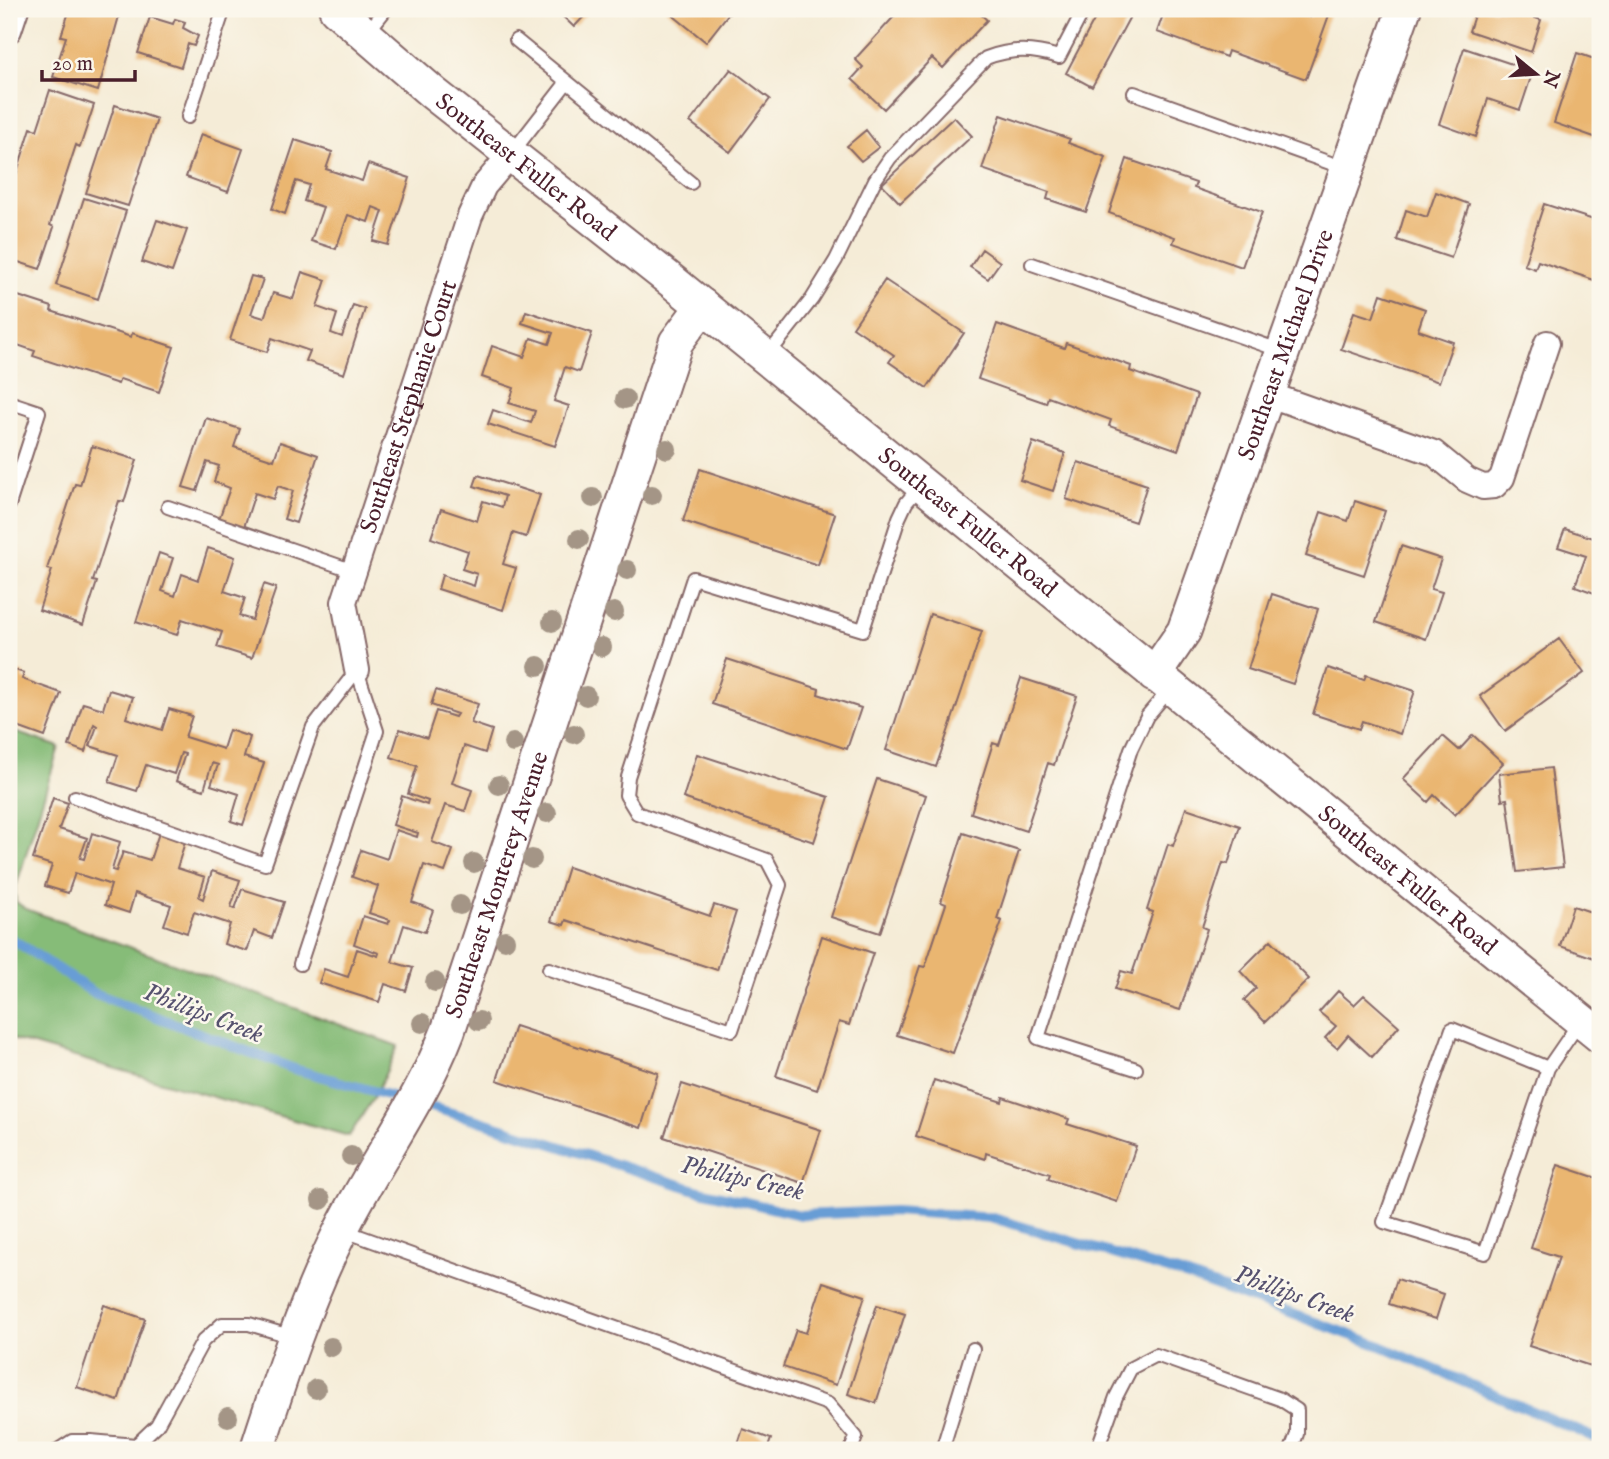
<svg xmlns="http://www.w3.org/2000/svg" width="1609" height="1459" font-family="'IM FELL English',serif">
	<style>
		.forest { fill: #86bc78; stroke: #686e52; stroke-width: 2 }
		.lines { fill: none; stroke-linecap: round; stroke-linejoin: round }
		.stream { stroke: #689dd5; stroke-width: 10 }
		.building { fill: #eab671 }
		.lane-casing { stroke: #866767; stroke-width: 16 }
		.street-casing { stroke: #866767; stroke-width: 28 }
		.secondary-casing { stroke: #866767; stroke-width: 37 }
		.lane { stroke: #fff; stroke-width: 12 }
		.street { stroke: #fff; stroke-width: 24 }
		.secondary { stroke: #fff; stroke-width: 33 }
		.tree { fill: #a49586 }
		.labels { text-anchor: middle; stroke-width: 5; stroke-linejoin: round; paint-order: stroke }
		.street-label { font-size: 24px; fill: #4a1f2b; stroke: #fbf7ec }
		.water-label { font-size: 26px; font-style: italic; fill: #56516f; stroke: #fbf7ec }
	</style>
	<rect width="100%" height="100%" fill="#fbf7ec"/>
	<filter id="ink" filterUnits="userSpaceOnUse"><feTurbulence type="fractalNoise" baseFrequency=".0143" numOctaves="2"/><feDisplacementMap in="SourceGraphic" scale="14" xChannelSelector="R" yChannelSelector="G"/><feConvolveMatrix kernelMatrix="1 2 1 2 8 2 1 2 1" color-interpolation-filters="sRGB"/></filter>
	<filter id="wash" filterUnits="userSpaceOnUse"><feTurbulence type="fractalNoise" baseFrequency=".00686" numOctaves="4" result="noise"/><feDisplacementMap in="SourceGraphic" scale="28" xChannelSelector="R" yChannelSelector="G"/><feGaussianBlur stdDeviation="1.57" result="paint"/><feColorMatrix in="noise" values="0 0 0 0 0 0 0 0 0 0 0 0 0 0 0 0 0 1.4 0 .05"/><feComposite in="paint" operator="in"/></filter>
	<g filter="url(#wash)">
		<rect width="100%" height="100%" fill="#f5ecd7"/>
		<!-- forest -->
		<path class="forest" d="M9 730 59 747 15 890 16 902 26 909 398 1046 376 1094 349 1136 9 1038Z"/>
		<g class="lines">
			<!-- stream -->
			<path class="stream" d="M9 937 94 993 294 1069 477 1120 696 1190 800 1215 894 1211 993 1218 1185 1275 1378 1345 1600 1440"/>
		</g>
		<g id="blocks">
			<!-- building -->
			<path class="building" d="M70 9H121L98 91 53 77 66 37 61 36Z
				M555 9H591L574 27Z
				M665 9H732L706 42Z
				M901 9H975L987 20 943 68 932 58 884 109 852 79 863 67 855 59Z
				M1100 9H1134L1092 87 1066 73Z
				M1165 9H1288L1310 17 1313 9 1329 15 1306 79 1228 51 1226 57 1157 32Z
				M1476 9H1529L1527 15 1541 20 1531 52 1469 31Z
				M150 17 173 24 175 19 185 22 183 28 198 36 194 46 188 44 181 67 138 53Z
				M1464 48 1533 71 1520 110 1488 99 1476 137 1439 124Z
				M1577 53 1600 61V139L1554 123Z
				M731 69 770 99 730 152 690 122Z
				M50 90 94 105 80 147 76 145 50 225 54 227 40 269 9 259V197L31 128 37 130Z
				M115 105 157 119 128 206 86 193Z
				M1001 115 1070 139 1068 143 1106 157 1086 212 1047 199 1049 192 982 169Z
				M954 117 972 136 900 203 882 184Z
				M866 130 879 147 861 161 847 146Z
				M201 134 243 149 228 192 186 177Z
				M295 140 332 152 326 169 362 181 368 164 410 178 388 245 373 241 383 211 373 207 368 222 348 215 336 249 311 241 323 207 304 201 309 185 296 181 285 214 272 209Z
				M1127 159 1196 183 1194 188 1262 212 1242 267 1173 243 1175 237 1109 213Z
				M1436 192 1469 204 1451 258 1397 240 1406 210 1427 217Z
				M84 198 126 211 98 299 56 285Z
				M1544 204 1600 222V282L1538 261 1535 269 1524 265Z
				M157 220 187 230 172 272 142 262Z
				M982 249 1000 262 988 279 970 267Z
				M302 272 326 280 317 307 337 314 331 333 342 337 353 305 365 309 344 374 306 361 310 351 272 338 267 352 230 340 251 276 263 279 251 314 264 318 273 293 293 299Z
				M885 280 964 333 927 388 889 362 894 355 853 327Z
				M9 293 52 307 51 311 131 337 132 333 174 347 159 392 120 379 118 384 33 356 35 351 9 342Z
				M1381 294 1425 309 1418 330 1453 342 1439 382 1341 349 1354 312 1373 318Z
				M526 311 592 333 579 372 565 367 554 401 569 406 555 446 488 424 493 410 531 423 535 411 509 403 514 388 482 377 492 346 524 357 531 338 549 344 553 333 522 323Z
				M997 324 1064 348 1066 343 1131 366 1130 371 1197 395 1178 450 1109 426 1111 420 1048 397 1046 403 978 379Z
				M206 418 240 429 234 447 274 460 280 442 318 455 296 523 284 519 293 491 278 486 273 499 255 493 244 527 219 519 230 488 214 482 219 466 207 462 197 491 183 487Z
				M1033 442 1065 453 1053 491 1020 480Z
				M92 446 137 460 124 502 119 501 93 581 97 582 83 625 39 610 52 570 47 569 75 484 80 485Z
				M1078 462 1147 485 1135 522 1066 499Z
				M700 469 835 514 818 565 683 521Z
				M478 475 540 495 526 537 513 533 503 564 516 568 503 610 438 589 442 575 474 586 477 574 462 569 468 551 431 538 441 509 477 521 483 501 502 507 505 496 474 486Z
				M1355 501 1385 511 1364 575 1306 556 1321 512 1348 521Z
				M1565 529 1600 540V595L1575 586 1586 556 1558 547Z
				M1401 546 1441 559 1431 589 1442 592 1426 639 1376 622Z
				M208 548 235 557 224 591 245 598 239 616 252 620 264 584 276 588 252 658 217 647 222 632 182 619 177 635 136 622 159 553 173 558 162 591 175 596 182 574 198 580Z
				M1272 594 1318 609 1293 684 1248 669Z
				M930 614 982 631 936 767 886 750Z
				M1559 639 1584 673 1505 731 1480 696Z
				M727 659 819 689 818 694 861 708 847 749 712 704Z
				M9 668 24 673 22 679 61 693 45 737 9 724Z
				M1328 668 1364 680 1366 675 1415 691 1400 734 1362 721 1359 729 1313 714Z
				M1021 678 1077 696 1054 765 1048 763 1026 831 971 813 993 743 999 745Z
				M109 690 133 697 126 718 162 730 169 709 192 716 185 737 223 749 229 730 250 737 244 757 264 763 243 825 231 821 239 794 211 785 218 765 212 763 204 790 176 781 185 754 181 753 174 774 146 765 137 791 109 782 118 755 90 746 97 726 94 724 85 752 69 746 83 703 103 709Z
				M436 690 478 704 471 723 492 730 485 753 464 746 452 783 472 790 465 811 445 805 432 842 453 850 445 872 424 865 412 902 433 910 425 932 404 925 392 962 413 968 406 991 385 984 379 1002 319 983 324 969 348 977 357 949 378 956 379 953 354 944 363 916 388 924 390 920 369 913 378 886 352 877 361 850 387 859 396 830 417 837 418 833 393 825 402 796 427 805 428 801 408 794 417 766 391 757 400 729 427 738 436 711 455 717 457 714 431 705Z
				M1473 735 1503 763 1455 815 1434 795 1428 802 1403 779 1443 736 1459 750Z
				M697 754 829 797 814 842 683 798Z
				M1551 768 1563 867 1517 872 1507 799 1502 800 1499 774Z
				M877 779 926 795 880 933 831 917Z
				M53 798 68 803 59 829 87 838 80 858 84 859 92 833 120 842 112 870 116 871 123 852 150 860 159 833 185 842 177 868 205 877 199 897 203 899 212 871 240 880 231 907 235 909 242 889 284 902 272 938 254 931 247 951 224 944 230 924 194 912 187 933 164 925 171 905 135 893 129 913 105 905 111 885 75 873 68 893 45 886 52 865 33 859Z
				M1186 808 1240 826 1228 864 1223 863 1202 927 1207 929 1180 1010 1115 989 1121 971 1132 974 1153 912 1147 910 1168 844 1173 846Z
				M963 833 1019 851 997 919 1002 921 953 1053 897 1035 920 966 925 967 946 904 941 902Z
				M568 867 710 916 714 905 736 912 717 970 566 920 564 925 551 921Z
				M1573 906 1600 915V960L1560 946Z
				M822 936 873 953 849 1025 839 1022 817 1090 776 1076Z
				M1271 940 1309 979 1265 1022 1244 1000 1256 988 1240 971Z
				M1338 991 1354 1005 1364 995 1399 1026 1372 1057 1348 1035 1337 1048 1325 1038 1336 1026 1319 1012Z
				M515 1026 658 1073 641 1128 497 1080Z
				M934 1080 1002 1102 1003 1097 1069 1119 1067 1124 1136 1146 1117 1202 1048 1179 1050 1174 986 1153 985 1159 916 1136Z
				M682 1084 821 1130 803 1183 664 1137Z
				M1558 1165 1600 1179V1369L1529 1346 1559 1257 1531 1248Z
				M1397 1279 1444 1294 1436 1319 1389 1304Z
				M823 1282 865 1296 836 1385 783 1367 796 1330 806 1333Z
				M104 1305 145 1319 118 1401 77 1387Z
				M877 1305 905 1314 876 1403 848 1394Z
				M743 1429 771 1439 767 1450H736Z"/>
		</g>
	</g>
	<g filter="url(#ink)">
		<use href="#blocks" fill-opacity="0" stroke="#866767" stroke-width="2"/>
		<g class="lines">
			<defs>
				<path id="lane" d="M367 33 386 9
					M516 40 691 183
					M1134 93 1347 169
					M188 117 224 9
					M511 154 567 82
					M1032 264 1282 351
					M767 356 812 299 836 260 875 180 890 158 986 58C1012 48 1033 49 1059 57L1084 9
					M9 402 39 412 9 505
					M168 507 354 571
					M75 797 265 864 313 727 357 670
					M300 964 377 731 357 670
					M549 969 732 1030 780 885 767 860 637 813 626 795 628 777 693 578 863 630 899 518 906 503 921 485
					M1548 1068 1452 1029 1384 1222 1485 1253 1548 1068 1581 1020
					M1136 1069 1038 1038 1131 749 1147 716 1171 688
					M342 1230 828 1404 856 1437 851 1450
					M136 1445 157 1425 203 1341 222 1324H249L293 1337
					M58 1450 72 1441H91
					M88 1450 91 1441 136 1445 138 1450
					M942 1450 973 1349
					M1097 1450 1116 1397 1131 1368 1156 1355 1280 1399 1297 1410V1434L1291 1450"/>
				<g id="street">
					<path d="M9 30 16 9"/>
					<path d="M1267 394 1434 453 1467 480 1483 487 1494 486 1502 478 1547 343"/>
					<path id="s1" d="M357 670 344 602 470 216 484 186 511 154"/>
				</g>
				<g id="secondary">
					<path id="s2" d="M336 9 433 93 673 282 1600 1036"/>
					<path id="s3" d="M1154 675 1184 631 1404 9"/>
					<path id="s4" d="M257 1450C281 1376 305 1302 340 1232 374 1163 420 1103 448 1031L676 342 703 306"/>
				</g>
			</defs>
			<!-- lane casing -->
			<use href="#lane" class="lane-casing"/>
			<!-- street casing -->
			<use href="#street" class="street-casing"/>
			<!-- secondary casing -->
			<use href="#secondary" class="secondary-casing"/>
			<!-- lane -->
			<use href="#lane" class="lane"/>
			<!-- street -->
			<use href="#street" class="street"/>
			<!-- secondary -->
			<use href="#secondary" class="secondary"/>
		</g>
		<!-- trees -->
		<g class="tree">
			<circle cx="625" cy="399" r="10"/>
			<circle cx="667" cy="449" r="10"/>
			<circle cx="652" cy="495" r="10"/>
			<circle cx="593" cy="498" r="10"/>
			<circle cx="579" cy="539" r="10"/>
			<circle cx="627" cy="570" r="10"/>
			<circle cx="614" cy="612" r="10"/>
			<circle cx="552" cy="622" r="10"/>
			<circle cx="602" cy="647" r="10"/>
			<circle cx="538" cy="666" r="10"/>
			<circle cx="586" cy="696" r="10"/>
			<circle cx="574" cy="734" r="10"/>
			<circle cx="513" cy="743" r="10"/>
			<circle cx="499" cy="785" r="10"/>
			<circle cx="547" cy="813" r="10"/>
			<circle cx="532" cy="859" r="10"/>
			<circle cx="474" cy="863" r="10"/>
			<circle cx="460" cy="905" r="10"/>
			<circle cx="505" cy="940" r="10"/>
			<circle cx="435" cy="982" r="10"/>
			<circle cx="479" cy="1021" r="10"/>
			<circle cx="422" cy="1023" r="10"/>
			<circle cx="351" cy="1156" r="10"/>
			<circle cx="321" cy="1200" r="10"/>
			<circle cx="331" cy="1347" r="10"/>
			<circle cx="316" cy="1389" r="10"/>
			<circle cx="228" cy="1417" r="10"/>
		</g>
	</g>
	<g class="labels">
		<!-- street labels -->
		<g class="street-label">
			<text dy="8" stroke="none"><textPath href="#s2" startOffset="247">Southeast Fuller Road</textPath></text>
			<text dy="8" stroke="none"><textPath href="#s3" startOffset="357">Southeast Michael Drive</textPath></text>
			<text dy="8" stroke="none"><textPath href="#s1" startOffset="275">Southeast Stephanie Court</textPath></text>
			<text dy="8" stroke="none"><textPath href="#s2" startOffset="814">Southeast Fuller Road</textPath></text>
			<text dy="8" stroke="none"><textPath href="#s2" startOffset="1381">Southeast Fuller Road</textPath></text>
			<text dy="8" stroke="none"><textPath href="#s4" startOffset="616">Southeast Monterey Avenue</textPath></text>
		</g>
		<!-- water labels -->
		<g class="water-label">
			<text transform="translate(204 1012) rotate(21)" y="9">Phillips Creek</text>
			<text transform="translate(743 1177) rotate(13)" y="9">Phillips Creek</text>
			<text transform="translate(1295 1293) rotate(20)" y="9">Phillips Creek</text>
		</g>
	</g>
	<!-- margin -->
	<rect width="1609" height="1459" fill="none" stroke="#fbf7ec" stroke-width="35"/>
	<!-- north arrow -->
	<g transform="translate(1536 74) rotate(108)" stroke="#fbf7ec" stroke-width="5" paint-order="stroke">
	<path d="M0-5L12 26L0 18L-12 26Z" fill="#4a1f2b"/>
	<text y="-10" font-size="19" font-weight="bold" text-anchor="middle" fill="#4a1f2b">N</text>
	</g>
	<!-- scale -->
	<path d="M42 70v10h93v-10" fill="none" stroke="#4a1f2b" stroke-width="3.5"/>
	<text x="52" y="70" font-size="21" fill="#4a1f2b" stroke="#fbf7ec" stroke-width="5" paint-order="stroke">20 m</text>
</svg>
